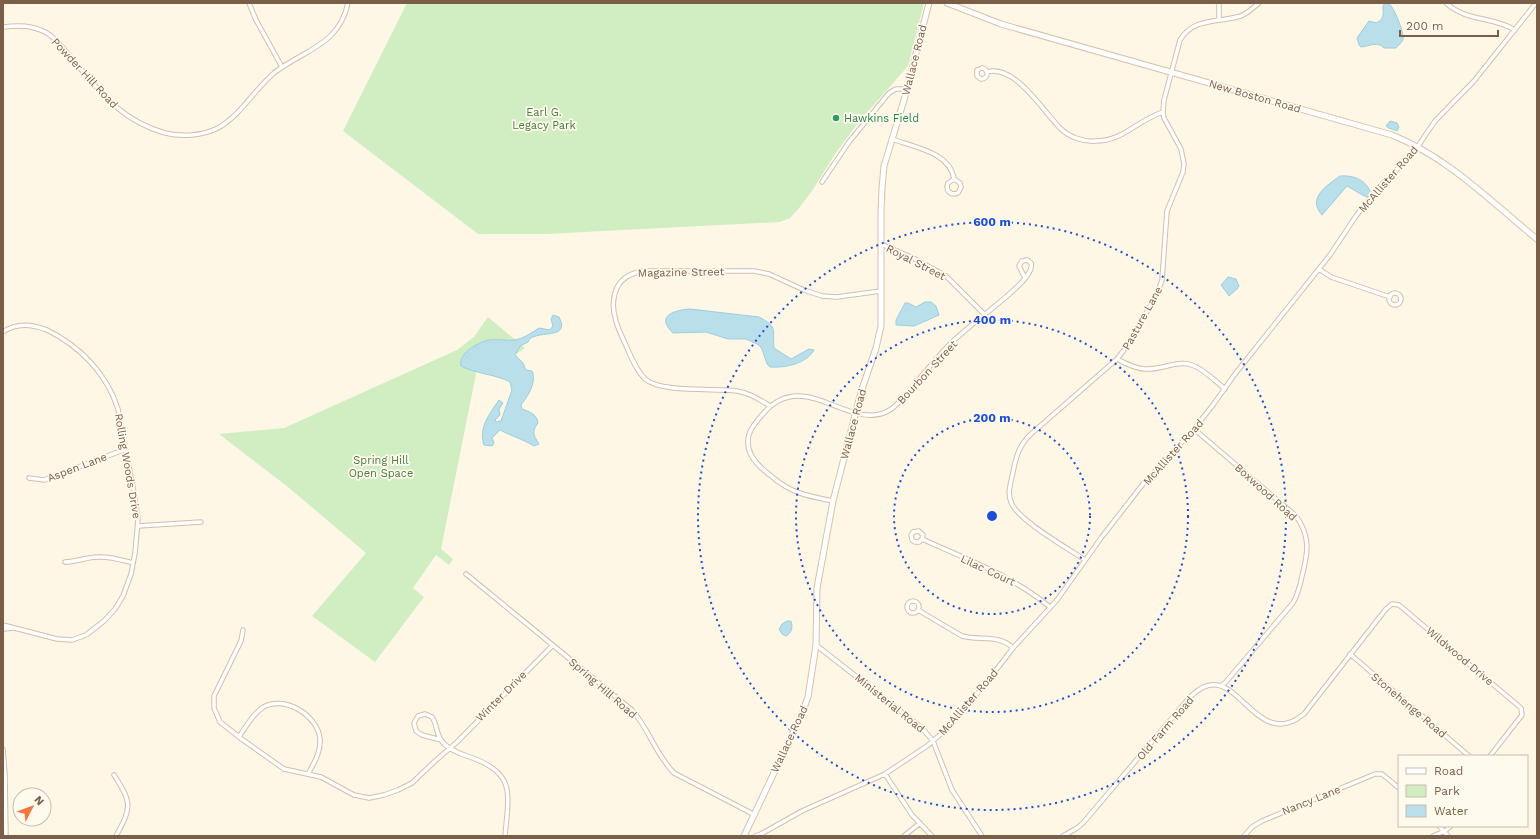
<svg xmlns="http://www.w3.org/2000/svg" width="1540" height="839" font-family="'Work Sans',sans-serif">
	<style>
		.green { fill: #d0eec2 }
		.water { fill: #b8dfea; stroke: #9dcedd }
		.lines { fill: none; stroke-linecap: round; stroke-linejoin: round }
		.street-casing { stroke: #d2bfaa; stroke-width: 5.5 }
		.secondary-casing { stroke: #d8c2aa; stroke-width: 7 }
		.street { stroke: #fff; stroke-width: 3.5 }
		.secondary { stroke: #fff; stroke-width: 5 }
		.ring { fill: none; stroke: #1d4ed8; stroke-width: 2; stroke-dasharray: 2 4 }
		.leisure-dot { fill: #2e9e5b; stroke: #fffaee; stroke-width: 1.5 }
		.labels { text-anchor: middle; stroke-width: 3.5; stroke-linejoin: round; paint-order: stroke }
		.street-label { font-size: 11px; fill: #7b5e48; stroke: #fffaee }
		.park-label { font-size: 11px; fill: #497b3c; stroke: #fffaee }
		.leisure-label { font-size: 11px; fill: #27864d; stroke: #fffaee; text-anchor: start }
		.centre { fill: #1d4ed8; stroke: #fffaee; stroke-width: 2 }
		.ring-label { font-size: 12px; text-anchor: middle; font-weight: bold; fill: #1d4ed8; stroke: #fffaee; stroke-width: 3.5; stroke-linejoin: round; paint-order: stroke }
	</style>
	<rect width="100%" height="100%" fill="#fef7e6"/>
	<!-- green -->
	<path class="green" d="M407 3H924L908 66 857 124 835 154 812 191 799 208 790 218 780 222 546 234H478L343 131Z
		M488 317 525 348 501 365 478 364 441 549 453 559 449 565 436 555 413 588 424 597 375 662 312 616 366 553 288 487 219 434 284 428 457 350 474 337Z"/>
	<!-- water -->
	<path class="water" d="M1385 3C1389 4 1389 3 1391 6 1395 10 1405 35 1403 40 1401 43 1398 46 1396 48H1384C1378 41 1370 46 1361 47L1359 45 1357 38 1369 21 1376 23C1385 19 1383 14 1383 6Z
		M1390 121 1397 123 1399 127 1397 131 1389 128 1386 126Z
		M1340 176C1354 175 1367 180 1371 194L1368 197 1364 196 1347 186 1322 215C1307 198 1326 186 1340 176Z
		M1228 277 1236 279 1239 286 1237 289 1229 296 1221 285Z
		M925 302H931L936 306 939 315 914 326 896 325V320L905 303H908L916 307Z
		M690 309 759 317C779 328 772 329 774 348L791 359 809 349 814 350C806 364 785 368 770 367L767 364 762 349 759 345 746 339H728L706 332 673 333C655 316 674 310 690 309Z
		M553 315 559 317C572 342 533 328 528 342L520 346 515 355 523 363 526 370 532 371C537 382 528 396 521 405L522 409C530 412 537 414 538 423 531 432 534 436 539 444L534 446C523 439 511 436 500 430L492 438 494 443 492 446 484 445C478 428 490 413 499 400L503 403 499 409 500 415 495 420 497 422 501 421 512 390 510 382C495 374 476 374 461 366 458 354 476 344 485 341 494 338 504 341 514 340 523 339 531 333 539 328L550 330 553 326 551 319Z
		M787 621H791C793 627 792 633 786 636L782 634 779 629 782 624Z"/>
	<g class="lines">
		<defs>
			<path id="street" d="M249 3 256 20 282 67
				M1219 3V20
				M1446 3C1467 22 1492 16 1515 30
				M3 27C19 25 32 25 47 33 58 40 66 52 74 61 101 93 122 121 165 133 182 137 202 136 218 128 241 115 254 90 274 73 303 50 339 46 348 3
				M987 72C988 76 985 79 981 79L977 76V70L982 68 985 69 987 72C1015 64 1043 111 1060 128 1069 137 1083 142 1096 141 1123 141 1138 120 1163 112
				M892 139C914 147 950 152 954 179L948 183C945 191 951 196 958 193L961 187 960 183 954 179
				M822 182 849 142 889 93 896 89H907
				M881 244 913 258 946 276 984 314
				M1319 269 1331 277 1390 297
				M1389 299a6 6 0 1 1 12 0a6 6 0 1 1-12 0Z
				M3 332C17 322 32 324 47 330 80 346 107 374 118 409L135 498 138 520 135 553 131 574 123 596 115 609 104 621 86 635 72 640 57 639 3 625
				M1117 359C1126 364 1136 369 1146 369 1162 370 1177 360 1192 365 1204 369 1215 381 1225 389
				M770 406C760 400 750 393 737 391 715 388 661 393 645 379 635 369 630 354 624 341 618 329 611 312 614 298 616 282 627 274 642 271H754L769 274 804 290 822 296 837 297 881 291
				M1194 429 1296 516C1311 537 1308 553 1302 576 1300 586 1298 594 1293 603L1225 683 1221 686
				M29 478 44 480 126 449
				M833 501C807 496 790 493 770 475 759 467 747 456 748 441 748 431 756 422 762 415 803 365 848 432 888 411 896 407 902 399 908 392 921 377 934 361 948 346 971 323 1000 305 1023 281 1027 276 1033 269 1031 263L1027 260 1022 261 1019 266 1025 278
				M138 526 201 522
				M922 539 919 542H915L912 540 911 535 913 532 919 531 923 535 922 539C968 560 1011 575 1050 607
				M1085 560C1069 549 1016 519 1011 502 1007 493 1011 482 1013 472 1016 457 1019 445 1031 434L1117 359 1127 346 1157 294 1162 280 1167 211 1183 172 1184 164 1181 149 1164 118 1163 112 1164 100 1180 40C1194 17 1218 23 1241 16L1248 12 1259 3
				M65 562C76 562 87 557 98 557 110 556 121 560 133 563
				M466 574 632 710C649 729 656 755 674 773L755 815
				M907 607a6 6 0 1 1 12 0a6 6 0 1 1-12 0Z
				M918 610 962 636C980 641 999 634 1013 648
				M3 629 13 628
				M243 630 241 641 214 696V708L220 722 243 740 284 769 321 777 354 795 369 798 384 795 398 790 412 783 434 762 457 742 553 645
				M816 645 922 728 933 741 952 790 982 836
				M1350 654 1469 756
				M239 737C245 728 252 715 262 708 283 694 318 715 320 739 321 752 314 763 308 774
				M441 740 422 735 416 731 414 723 418 716 425 714 432 717C437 724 436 733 441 740 446 748 458 753 467 756 516 772 509 792 505 836
				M3 749 5 775 6 836
				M885 774 912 815 932 836
				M114 775C132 803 132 807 116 836
				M1439 826 1448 836
				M755 836 761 834 802 811 885 774 927 746 942 733 983 687 1013 648 1057 600 1101 538 1143 484 1194 429 1213 405 1235 374 1330 255 1356 216 1375 192 1414 152 1435 121 1474 81 1536 3
				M904 836 920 823
				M1063 836 1077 828 1083 823 1190 697C1236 650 1253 756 1304 714L1386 609 1392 604 1399 605 1521 708 1522 715 1490 756
				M1244 836 1252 827 1262 821 1375 774H1382L1399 788
				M1433 836 1445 831 1451 826"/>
			<path id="secondary" d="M947 3 1001 24 1392 135C1449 158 1490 201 1537 239
				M744 836 801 716 808 697 816 645 817 588 833 501 861 392 876 348 881 326V211L882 188 884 166 904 100 929 3"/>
		</defs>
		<!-- street casing -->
		<use href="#street" class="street-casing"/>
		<!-- secondary casing -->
		<use href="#secondary" class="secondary-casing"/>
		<!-- street -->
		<use href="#street" class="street"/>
		<!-- secondary -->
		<use href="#secondary" class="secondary"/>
	</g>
	<!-- distance rings -->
	<g class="ring">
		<circle cx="992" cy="516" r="98"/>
		<circle cx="992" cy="516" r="196"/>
		<circle cx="992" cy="516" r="294"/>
	</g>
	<!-- markers -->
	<circle class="leisure-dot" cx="836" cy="118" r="4"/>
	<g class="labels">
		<!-- street labels -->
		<g class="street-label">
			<text transform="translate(914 60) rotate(-76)" y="4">Wallace Road</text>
			<text transform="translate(85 73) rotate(47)" y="4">Powder Hill Road</text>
			<text transform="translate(1255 96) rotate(16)" y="4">New Boston Road</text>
			<text transform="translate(1388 179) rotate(-49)" y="4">McAllister Road</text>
			<text transform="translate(916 262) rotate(27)" y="4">Royal Street</text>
			<text transform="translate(681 272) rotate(-1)" y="4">Magazine Street</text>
			<text transform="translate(1142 318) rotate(-61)" y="4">Pasture Lane</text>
			<text transform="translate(927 372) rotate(-47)" y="4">Bourbon Street</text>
			<text transform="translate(853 424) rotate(-75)" y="4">Wallace Road</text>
			<text transform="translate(1173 452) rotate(-48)" y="4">McAllister Road</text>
			<text transform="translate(128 466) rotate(80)" y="4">Rolling Woods Drive</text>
			<text transform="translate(77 467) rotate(-21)" y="4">Aspen Lane</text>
			<text transform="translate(1266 492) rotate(42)" y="4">Boxwood Road</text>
			<text transform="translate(988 570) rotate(25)" y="4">Lilac Court</text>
			<text transform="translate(1460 656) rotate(40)" y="4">Wildwood Drive</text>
			<text transform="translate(603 688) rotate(41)" y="4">Spring Hill Road</text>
			<text transform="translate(501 696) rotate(-45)" y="4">Winter Drive</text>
			<text transform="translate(968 702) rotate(-49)" y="4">McAllister Road</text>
			<text transform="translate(890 703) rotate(39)" y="4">Ministerial Road</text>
			<text transform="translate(1409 705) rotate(40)" y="4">Stonehenge Road</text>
			<text transform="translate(1165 728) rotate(-49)" y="4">Old Farm Road</text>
			<text transform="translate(789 739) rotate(-65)" y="4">Wallace Road</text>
			<text transform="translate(1311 800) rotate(-22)" y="4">Nancy Lane</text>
		</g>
		<!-- park labels -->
		<g class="park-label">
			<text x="544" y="116">Earl G.<tspan x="544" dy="13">Legacy Park</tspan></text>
			<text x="381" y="464">Spring Hill<tspan x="381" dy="13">Open Space</tspan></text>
		</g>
		<!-- leisure labels -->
		<g class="leisure-label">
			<text x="844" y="122">Hawkins Field</text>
		</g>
	</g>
	<circle cx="992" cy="516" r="6" class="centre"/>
	<g class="ring-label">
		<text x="992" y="226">600 m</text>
		<text x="992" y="324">400 m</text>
		<text x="992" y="422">200 m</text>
	</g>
	<!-- border -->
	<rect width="1540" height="839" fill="none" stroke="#7b5e48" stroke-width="8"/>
	<!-- legend -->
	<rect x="1398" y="755" width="130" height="72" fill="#fffaee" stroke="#cabcac"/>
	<rect x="1406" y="768" width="20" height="6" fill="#ffffff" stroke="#cabcac"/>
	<text x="1434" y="775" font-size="12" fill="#7b5e48">Road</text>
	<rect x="1406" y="785" width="20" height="12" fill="#d0eec2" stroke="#cabcac"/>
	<text x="1434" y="795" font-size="12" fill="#7b5e48">Park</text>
	<rect x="1406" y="805" width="20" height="12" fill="#b8dfea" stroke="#cabcac"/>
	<text x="1434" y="815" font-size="12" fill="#7b5e48">Water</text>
	<!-- north arrow -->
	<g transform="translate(32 807) rotate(48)"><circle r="19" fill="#fffaee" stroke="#cabcac"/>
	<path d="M0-3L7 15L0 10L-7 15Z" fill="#f37840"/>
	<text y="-6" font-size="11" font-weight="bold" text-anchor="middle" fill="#7b5e48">N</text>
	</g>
	<!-- scale -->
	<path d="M1400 30v6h98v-6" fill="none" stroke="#7b5e48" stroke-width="2"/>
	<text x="1406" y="30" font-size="12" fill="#7b5e48" stroke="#fffaee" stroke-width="3" paint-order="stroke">200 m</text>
</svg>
